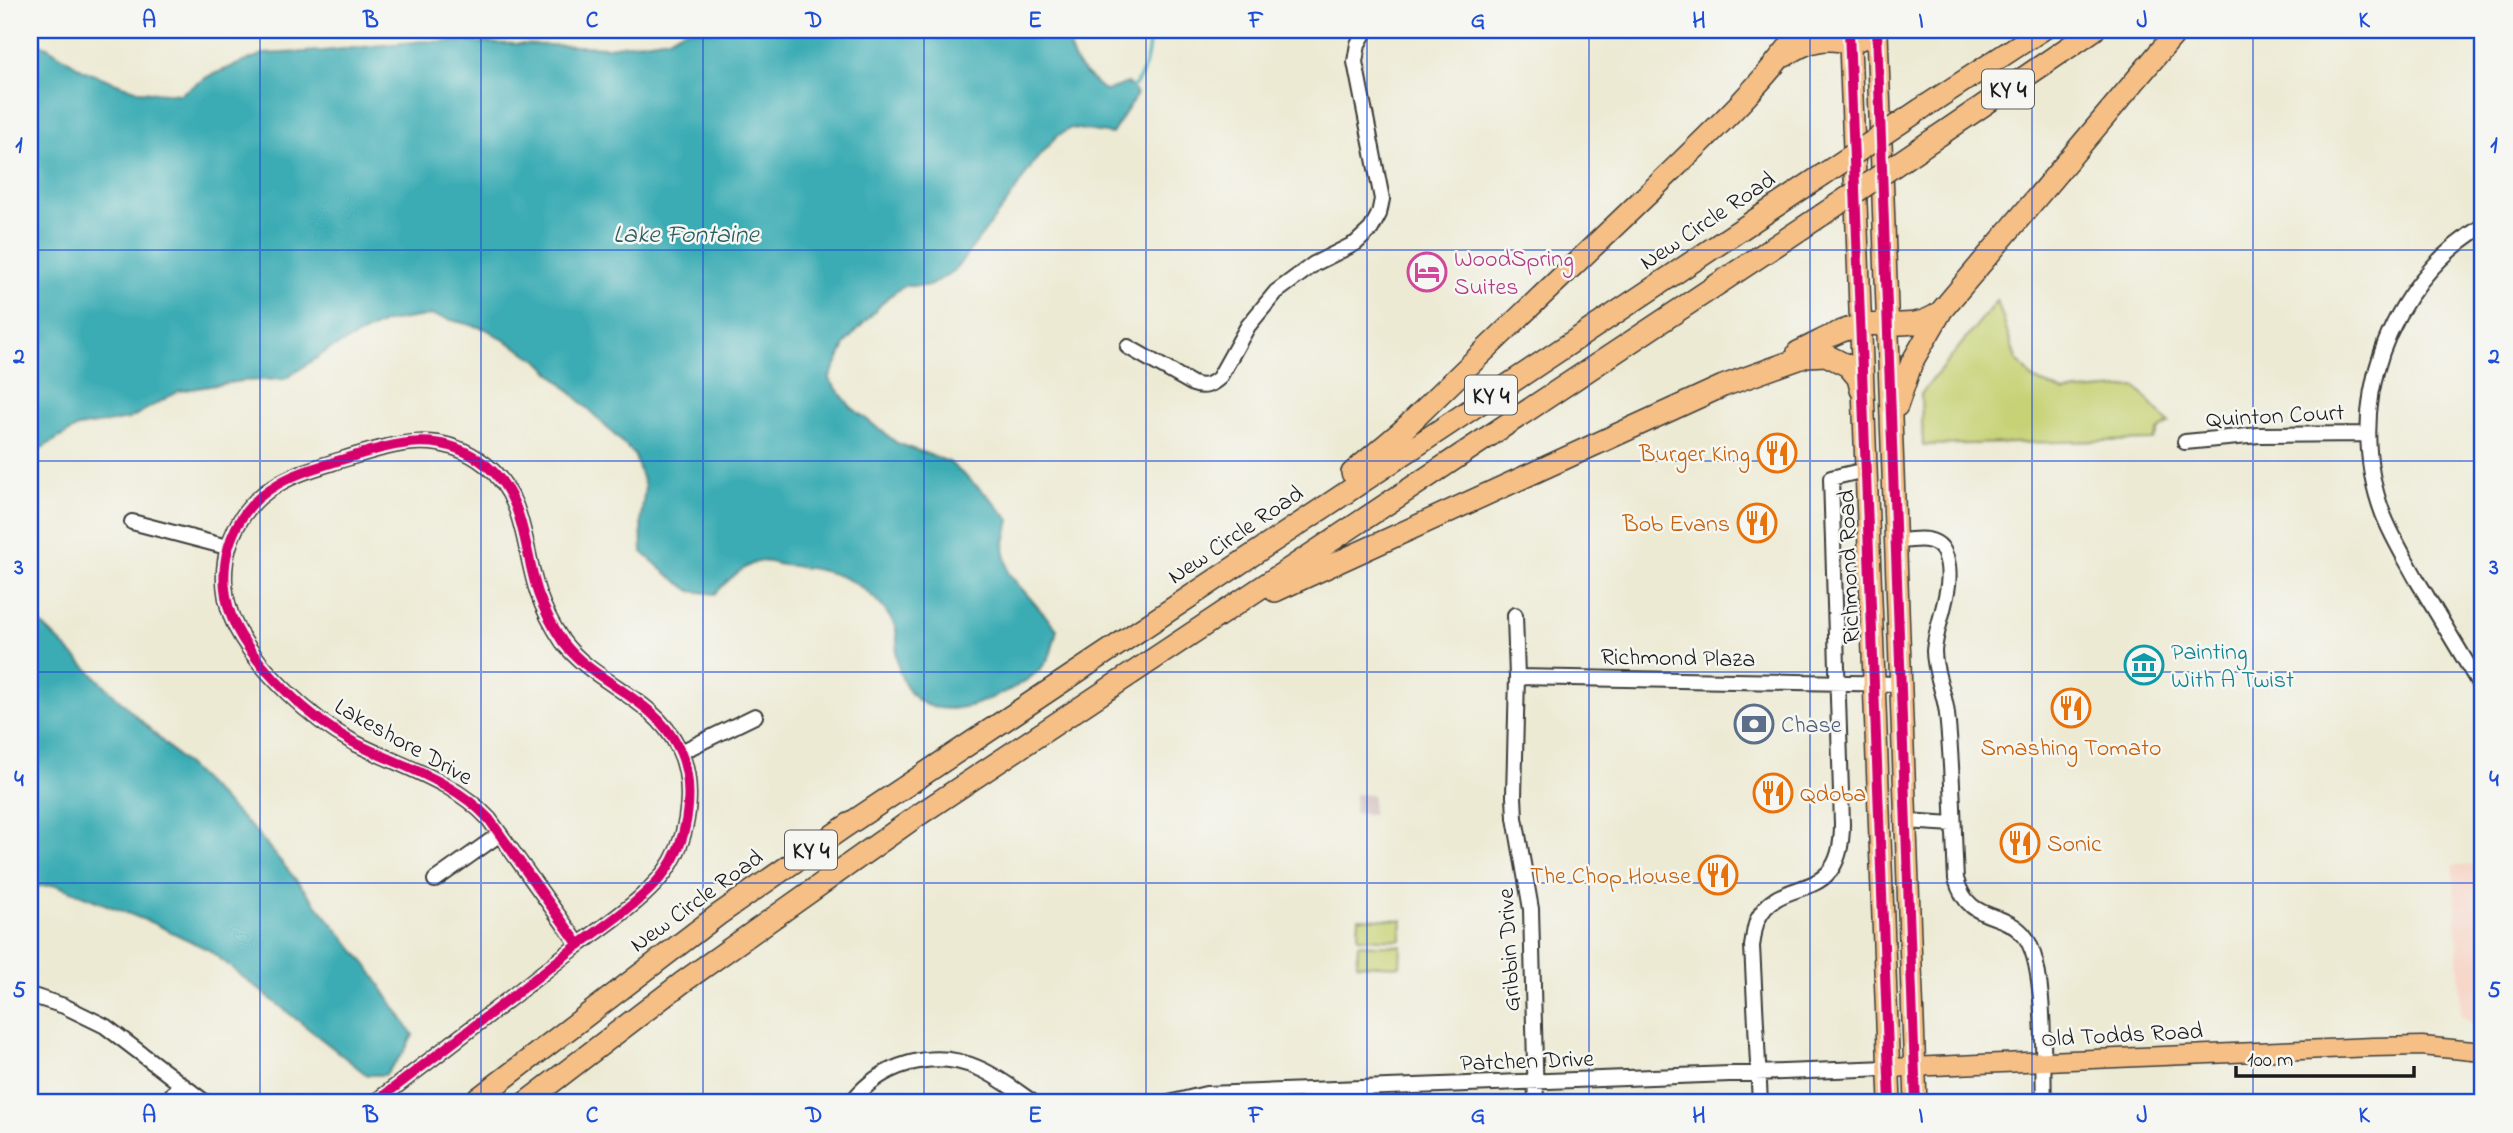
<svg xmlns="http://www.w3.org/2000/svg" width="2513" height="1133" font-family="'Indie Flower',sans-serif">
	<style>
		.built { fill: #f6d2c3 }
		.industrial { fill: #d1bfbd }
		.green { fill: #c6d274; stroke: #717748; stroke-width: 2 }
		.water { fill: #3aacb4; stroke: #2b6468; stroke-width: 2 }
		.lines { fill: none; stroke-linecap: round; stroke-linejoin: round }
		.stream { stroke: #3aacb4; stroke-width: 3.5 }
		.minor-casing { stroke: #3b3b38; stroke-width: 18 }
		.major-casing { stroke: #3b3b38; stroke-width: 21 }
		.highway-casing { stroke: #3b3b38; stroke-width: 24 }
		.minor { stroke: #fff; stroke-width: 14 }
		.major { stroke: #f5bf86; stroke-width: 18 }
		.highway { stroke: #f5bf86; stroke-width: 21 }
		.highway-bridge-casing { stroke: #3b3b38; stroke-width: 24; stroke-linecap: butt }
		.highway-bridge { stroke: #f5bf86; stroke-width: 21 }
		.cycleway-casing { stroke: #f6f6f2; stroke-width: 15 }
		.cycleway { stroke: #d6006c; stroke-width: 10 }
		.grid { fill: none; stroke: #1d4ed8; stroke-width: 2; stroke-opacity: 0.55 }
		.labels { text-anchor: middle; stroke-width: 5; stroke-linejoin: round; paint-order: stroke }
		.shield { fill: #f6f6f2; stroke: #5d5d5c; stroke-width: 2 }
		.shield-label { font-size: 23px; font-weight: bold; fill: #1c1c1c }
		.street-label { font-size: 24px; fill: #1c1c1c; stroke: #f6f6f2 }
		.hotel-label { font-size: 24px; fill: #b23c85; stroke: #f6f6f2; text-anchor: start }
		.food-label { font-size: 24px; fill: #c56008; stroke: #f6f6f2; text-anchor: end }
		.culture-label { font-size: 24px; fill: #0d838f; stroke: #f6f6f2; text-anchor: start }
		.service-label { font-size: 24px; fill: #4e5e75; stroke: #f6f6f2; text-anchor: start }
		.water-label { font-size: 26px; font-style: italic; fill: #2a5d60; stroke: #f6f6f2 }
		.neatline { fill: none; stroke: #1d4ed8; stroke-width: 2.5 }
		.grid-label { font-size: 23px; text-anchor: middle; font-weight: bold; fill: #1d4ed8 }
	</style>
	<rect width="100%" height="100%" fill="#f6f6f2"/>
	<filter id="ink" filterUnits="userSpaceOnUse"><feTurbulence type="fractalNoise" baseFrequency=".0143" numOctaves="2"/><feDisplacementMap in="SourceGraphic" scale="14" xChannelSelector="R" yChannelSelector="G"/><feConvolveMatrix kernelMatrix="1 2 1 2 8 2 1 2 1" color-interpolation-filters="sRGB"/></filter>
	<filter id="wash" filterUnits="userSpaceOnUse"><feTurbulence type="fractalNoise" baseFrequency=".00686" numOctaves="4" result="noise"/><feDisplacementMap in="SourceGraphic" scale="28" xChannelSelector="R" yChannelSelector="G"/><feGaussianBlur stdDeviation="1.57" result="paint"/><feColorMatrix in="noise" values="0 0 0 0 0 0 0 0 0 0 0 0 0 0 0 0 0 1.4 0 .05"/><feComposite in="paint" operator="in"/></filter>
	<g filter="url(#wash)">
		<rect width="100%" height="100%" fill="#edead4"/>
		<!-- built -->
		<path class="built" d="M2483 864V1029L2477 1027 2461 1015 2453 865Z"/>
		<!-- industrial -->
		<path class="industrial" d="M1355 794 1373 795 1372 815 1354 813Z"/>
		<!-- green -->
		<path class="green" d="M1997 300 2016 359 2033 379 2064 392 2136 387 2169 423 2159 430 2153 440 1923 445 1921 394Z
			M1359 918 1402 920 1401 940 1358 938Z
			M1358 944 1401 946 1400 966 1357 964Z"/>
		<!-- water -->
		<path class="water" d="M684 30H1065C1072 65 1079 69 1105 91L1128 83 1137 94 1112 134 1071 128 1057 136 1034 162 1009 200 954 271 929 286H904L887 298 847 341 829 379 851 407 897 443 949 462 988 496 1010 520 1004 547 1008 573 1057 629C1055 638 1053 647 1050 655 1041 675 1015 688 996 696 953 716 908 718 897 661 895 649 900 635 894 624 868 579 832 569 783 565 775 564 764 559 757 562 740 568 727 581 715 594L691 591 666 573 642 552 641 518 645 487 634 454 539 361 486 329 432 315 386 322 330 349 285 379 241 381 179 391 129 419 78 427 40 449 30 466V40L47 47 85 71 138 91 180 94 209 76 263 54 323 51 424 41 608 47 670 38Z
			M30 613 257 833 367 965 413 1035 404 1052 385 1075H367L209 950 155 924 56 885 30 887Z"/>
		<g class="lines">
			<!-- stream -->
			<path class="stream" d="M1132 88C1148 71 1148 52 1150 30"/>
		</g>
	</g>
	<g filter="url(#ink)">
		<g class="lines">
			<defs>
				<path id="minor" d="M2483 226C2387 284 2343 408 2383 514 2392 537 2405 558 2417 580 2439 617 2461 653 2483 690
					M1128 347 1193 384C1204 388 1211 385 1219 378L1248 326 1276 292 1314 264 1356 243 1371 229 1379 214 1382 199 1355 62 1358 44 1366 30
					M2185 442 2259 435 2367 434
					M132 522 227 547
					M1895 542C1911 540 1935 534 1944 552 1958 582 1936 621 1934 651 1934 672 1945 693 1947 714 1953 769 1953 824 1956 879 1969 924 2000 909 2023 934 2048 962 2042 1064 2044 1103
					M1515 615 1517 677 1901 684
					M1517 677 1514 796 1515 818 1531 909 1536 1103
					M681 752 755 716
					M1906 821 1953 824
					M435 880 500 834
					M30 995 64 1006 105 1026 206 1103
					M166 1103 180 1084
					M374 1103C441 1052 507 1001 573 949 605 925 653 895 672 861 690 829 695 780 678 747 653 697 595 684 563 642 553 627 544 610 538 593 523 548 526 497 486 465 439 428 394 444 344 459 322 466 298 472 278 484 227 513 211 576 236 627 258 670 311 719 353 742 399 766 452 779 489 819L579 945
					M851 1103C880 1064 933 1048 978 1068 998 1076 1016 1091 1034 1103
					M1169 1103 1206 1094 1888 1068
					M1760 1103 1752 946C1754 936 1754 927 1758 919 1780 872 1842 909 1842 824L1831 478 1865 470"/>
				<path id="major" d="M1888 1068 2373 1047 2422 1046 2483 1052"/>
				<path id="highway" d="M1877 33 1916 1103
					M1850 44 1890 1103
					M1785 56C1799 47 1812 40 1829 40 1845 40 1847 45 1863 38
					M1921 109 2042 30
					M1922 147 2094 30
					M1798 352C1818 343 1838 330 1859 326 1887 320 1915 331 1939 313
					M1897 406 1912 362 1942 310 2178 30
					M1352 473 1403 430C1484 350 1567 272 1649 193 1702 141 1758 91 1801 30
					M1275 591 1723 386 1807 356 1826 355 1848 366 1858 378 1861 390
					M472 1103 718 915 843 828 1821 176
					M525 1103 683 982 917 816 1822 215"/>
			</defs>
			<!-- minor casing -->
			<use href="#minor" class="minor-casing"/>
			<!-- major casing -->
			<use href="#major" class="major-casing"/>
			<!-- highway casing -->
			<use href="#highway" class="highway-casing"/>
			<!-- minor -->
			<use href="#minor" class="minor"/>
			<!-- major -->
			<use href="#major" class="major"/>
			<!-- highway -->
			<use href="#highway" class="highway"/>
			<defs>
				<path id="highway-bridge" d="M1821 176 1921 109
					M1822 215 1922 147"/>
			</defs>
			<!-- highway-bridge casing -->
			<use href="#highway-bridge" class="highway-bridge-casing"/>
			<!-- highway-bridge -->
			<use href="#highway-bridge" class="highway-bridge"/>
			<defs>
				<path id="cycleway" d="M1849 30 1890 1103
					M1877 30 1916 1103
					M374 1103C441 1052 507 1001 573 949 605 925 653 895 672 861 690 829 695 780 678 747 653 697 595 684 563 642 553 627 544 610 538 593 523 548 526 497 486 465 439 428 394 444 344 459 322 466 298 472 278 484 227 513 211 576 236 627 258 670 311 719 353 742 399 766 452 779 489 819L579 945"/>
			</defs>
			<!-- cycleway casing -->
			<use href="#cycleway" class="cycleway-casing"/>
			<!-- cycleway -->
			<use href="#cycleway" class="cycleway"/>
		</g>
	</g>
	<!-- grid -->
	<path class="grid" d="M260 30V1103M481 30V1103M703 30V1103M924 30V1103M1146 30V1103M1367 30V1103M1589 30V1103M1810 30V1103M2032 30V1103M2253 30V1103M30 250H2483M30 461H2483M30 672H2483M30 883H2483"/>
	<!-- icons -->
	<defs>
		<symbol id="hotel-ring" viewBox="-11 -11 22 22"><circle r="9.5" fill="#f6f6f2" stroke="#d1479c" stroke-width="1.5"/><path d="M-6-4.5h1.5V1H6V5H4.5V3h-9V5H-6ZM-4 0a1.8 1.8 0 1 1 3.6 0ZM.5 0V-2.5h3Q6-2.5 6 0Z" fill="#d1479c"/></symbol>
		<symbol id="restaurant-ring" viewBox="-11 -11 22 22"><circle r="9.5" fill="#f6f6f2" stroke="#e8710a" stroke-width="1.5"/><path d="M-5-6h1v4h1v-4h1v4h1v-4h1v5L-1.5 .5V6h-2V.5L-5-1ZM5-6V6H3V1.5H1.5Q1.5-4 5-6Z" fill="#e8710a"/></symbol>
		<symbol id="museum-ring" viewBox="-11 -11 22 22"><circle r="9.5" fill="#f6f6f2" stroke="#0f9aa8" stroke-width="1.5"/><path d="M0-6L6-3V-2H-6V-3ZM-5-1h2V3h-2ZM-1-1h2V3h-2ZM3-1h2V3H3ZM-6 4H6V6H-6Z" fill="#0f9aa8"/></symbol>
		<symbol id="bank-ring" viewBox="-11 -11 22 22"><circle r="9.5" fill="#f6f6f2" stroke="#5c6f8a" stroke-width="1.5"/><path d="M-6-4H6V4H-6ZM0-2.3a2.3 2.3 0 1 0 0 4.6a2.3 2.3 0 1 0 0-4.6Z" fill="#5c6f8a"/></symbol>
	</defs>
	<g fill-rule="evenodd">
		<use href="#hotel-ring" x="1405" y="250" width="44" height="44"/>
		<use href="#restaurant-ring" x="1755" y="431" width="44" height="44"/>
		<use href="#restaurant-ring" x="1735" y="501" width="44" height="44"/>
		<use href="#museum-ring" x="2122" y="643" width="44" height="44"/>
		<use href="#restaurant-ring" x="2049" y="686" width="44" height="44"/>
		<use href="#bank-ring" x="1732" y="702" width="44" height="44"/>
		<use href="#restaurant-ring" x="1751" y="771" width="44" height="44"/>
		<use href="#restaurant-ring" x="1998" y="821" width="44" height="44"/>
		<use href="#restaurant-ring" x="1696" y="853" width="44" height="44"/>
	</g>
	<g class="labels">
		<!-- shield labels -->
		<g class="shield">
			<rect x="1982" y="69.5" width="52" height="39" rx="5"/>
			<rect x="1465" y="375.5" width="52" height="39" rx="5"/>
			<rect x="785" y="830.5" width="52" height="39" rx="5"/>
		</g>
		<g class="shield-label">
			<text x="2008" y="97">KY 4</text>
			<text x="1491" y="403">KY 4</text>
			<text x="811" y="858">KY 4</text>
		</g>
		<!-- street labels -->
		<g class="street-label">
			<text transform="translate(1707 220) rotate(-34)" y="8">New Circle Road</text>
			<text transform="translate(2275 415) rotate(-3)" y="8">Quinton Court</text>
			<text transform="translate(1235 534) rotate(-34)" y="8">New Circle Road</text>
			<text transform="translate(1848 567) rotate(-92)" y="8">Richmond Road</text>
			<text transform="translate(1678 657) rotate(1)" y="8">Richmond Plaza</text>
			<text transform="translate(404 741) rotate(29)" y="8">Lakeshore Drive</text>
			<text transform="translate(696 900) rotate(-36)" y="8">New Circle Road</text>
			<text transform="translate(1508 950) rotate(-93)" y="8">Gribbin Drive</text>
			<text transform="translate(2122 1034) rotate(-3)" y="8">Old Todds Road</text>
			<text transform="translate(1527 1060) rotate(-2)" y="8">Patchen Drive</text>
		</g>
		<!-- hotel labels -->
		<g class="hotel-label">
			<text x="1454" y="266">WoodSpring<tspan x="1454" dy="28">Suites</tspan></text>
		</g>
		<!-- food labels -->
		<g class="food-label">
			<text x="1750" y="461">Burger King</text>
			<text x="1730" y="531">Bob Evans</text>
			<text x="2071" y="755" text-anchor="middle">Smashing Tomato</text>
			<text x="1800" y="801" text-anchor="start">Qdoba</text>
			<text x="2047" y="851" text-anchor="start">Sonic</text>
			<text x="1691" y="883">The Chop House</text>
		</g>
		<!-- culture labels -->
		<g class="culture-label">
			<text x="2171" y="659">Painting<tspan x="2171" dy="28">With A Twist</tspan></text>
		</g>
		<!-- service labels -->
		<g class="service-label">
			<text x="1781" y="732">Chase</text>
		</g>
		<!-- water labels -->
		<g class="water-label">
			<text x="686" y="242">Lake Fontaine</text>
		</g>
	</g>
	<!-- margin -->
	<rect width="2513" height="1133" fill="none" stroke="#f6f6f2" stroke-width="77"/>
	<!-- scale -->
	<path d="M2236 1066v10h178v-10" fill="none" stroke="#1c1c1c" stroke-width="3.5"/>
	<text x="2247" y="1066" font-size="21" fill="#1c1c1c" stroke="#f6f6f2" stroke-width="5" paint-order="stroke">100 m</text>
	<rect x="38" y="38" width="2436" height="1056" class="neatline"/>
	<g class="grid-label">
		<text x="149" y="27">A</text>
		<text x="371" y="27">B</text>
		<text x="592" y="27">C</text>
		<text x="814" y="27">D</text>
		<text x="1035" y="27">E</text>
		<text x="1256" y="27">F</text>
		<text x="1478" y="27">G</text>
		<text x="1699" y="27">H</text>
		<text x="1921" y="27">I</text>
		<text x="2142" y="27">J</text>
		<text x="2364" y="27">K</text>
		<text x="19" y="152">1</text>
		<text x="2494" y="152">1</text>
		<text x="19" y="363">2</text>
		<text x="2494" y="363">2</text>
		<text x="19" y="574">3</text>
		<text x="2494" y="574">3</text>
		<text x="19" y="786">4</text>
		<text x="2494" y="786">4</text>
		<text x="19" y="997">5</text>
		<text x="2494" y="997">5</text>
		<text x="149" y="1122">A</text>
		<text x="371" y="1122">B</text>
		<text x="592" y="1122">C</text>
		<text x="814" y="1122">D</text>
		<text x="1035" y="1122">E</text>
		<text x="1256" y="1122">F</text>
		<text x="1478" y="1122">G</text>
		<text x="1699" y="1122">H</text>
		<text x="1921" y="1122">I</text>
		<text x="2142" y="1122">J</text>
		<text x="2364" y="1122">K</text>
	</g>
</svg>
